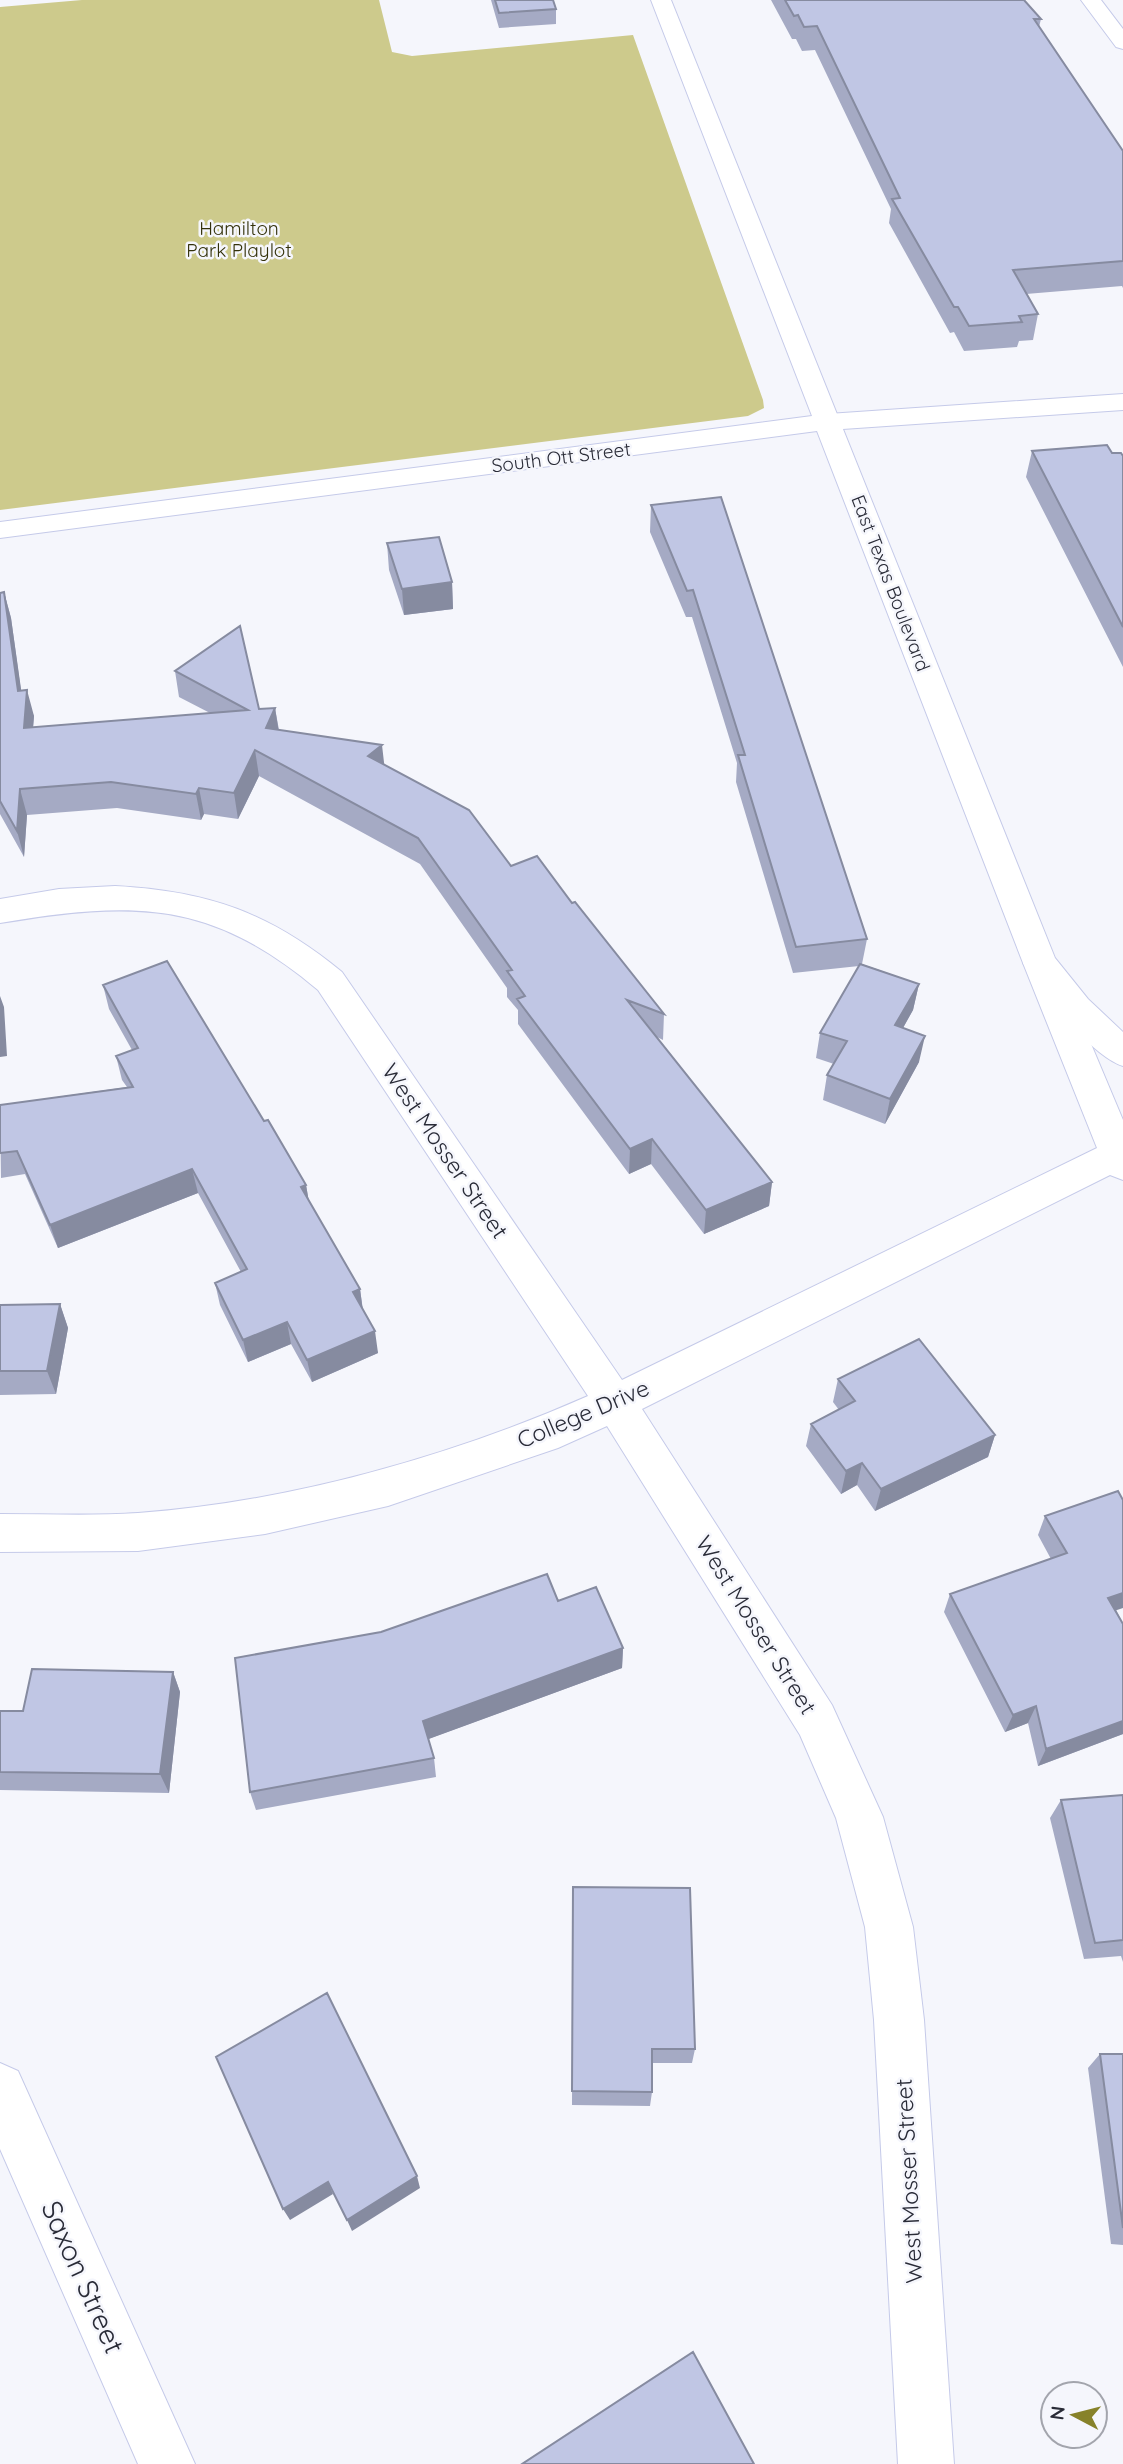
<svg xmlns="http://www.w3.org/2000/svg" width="1123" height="2464" font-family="Quicksand,sans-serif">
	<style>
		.green { fill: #cdca8c }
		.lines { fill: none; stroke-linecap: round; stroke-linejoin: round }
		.minor-casing { stroke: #c5cae9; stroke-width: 2 }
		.tertiary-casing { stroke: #c5cae9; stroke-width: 2 }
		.minor { fill: #fff; fill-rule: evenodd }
		.tertiary { fill: #fff; fill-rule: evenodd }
		.wall { fill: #a5aac4 }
		.shaded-wall { fill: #868ba0 }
		.building { fill: #c0c6e4; stroke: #868ba0; stroke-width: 2 }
		.labels { text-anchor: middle; stroke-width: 5; stroke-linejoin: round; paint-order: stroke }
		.far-park-label { font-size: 19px; fill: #33310a; stroke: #f5f6fc }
		.far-street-label { font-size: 19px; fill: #292b37; stroke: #f5f6fc }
		.street-label { font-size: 23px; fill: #292b37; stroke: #f5f6fc }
		.near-street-label { font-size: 28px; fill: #292b37; stroke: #f5f6fc }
	</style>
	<rect width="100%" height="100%" fill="#f5f6fc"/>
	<!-- green -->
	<path class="green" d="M82 0H379L392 52 412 56 633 35 763 400 764 408 748 416 0 510V7Z"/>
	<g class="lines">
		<defs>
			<path id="minor" d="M1081 0H1101L1123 29V49L1116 47Z
				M1123 394V410L828 430 819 428 815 422 819 416 828 414Z
				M115 886C209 891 270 913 342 972L622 1380 1097 1148 1023 963 1028 954 1040 951 1052 954 1057 963 1123 1120V1180L1110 1175 642 1409 832 1705 883 1817 913 1927 924 2020 954 2464H898L874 2020 865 1927 836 1818 800 1735 607 1426 558 1448 388 1506 265 1534 138 1551 0 1552V1514C46 1514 92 1516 138 1513 289 1502 450 1457 588 1396L318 990C210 899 133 901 0 923V899L59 889Z
				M0 2063 18 2071 195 2464H138L0 2149Z"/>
			<path id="tertiary" d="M651 0H671L1055 958 1088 999 1123 1032V1066C1093 1057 1039 991 1023 963L817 431 0 538V522L812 416Z"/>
		</defs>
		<!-- minor casing -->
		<use href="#minor" class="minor-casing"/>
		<!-- tertiary casing -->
		<use href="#tertiary" class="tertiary-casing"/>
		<!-- minor -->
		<use href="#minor" class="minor"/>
		<!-- tertiary -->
		<use href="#tertiary" class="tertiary"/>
	</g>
	<!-- wall -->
	<path class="wall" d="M491 0H553L556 9V24L499 28Z
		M771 0H1024L1041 19 1039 27 1123 151V288L1122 286 1026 294 1038 314 1033 340 1019 341 1017 347 964 351 954 332 950 333 889 223 891 209 815 50 802 51 796 39H792Z
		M1032 451 1112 453 1123 456V667L1026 477Z
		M651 505 867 939 862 964 919 984 913 1010 903 1028 919 1062 885 1124 823 1100 827 1075 834 1064 816 1058 820 1033 859 966 793 973 736 782 737 763 692 617H686L650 532Z
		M387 543 452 582 453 609 404 615 389 570Z
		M4 592 11 618 21 691 34 716 33 727 210 713 179 697 175 671 259 709 275 708 279 730 384 765 511 866 572 903 664 1014 663 1040 657 1037 772 1182 769 1206 704 1234 651 1164 629 1174 518 1024V1010L507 997V988L420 864 259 776 238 819 204 814 201 820 117 808 27 815 24 857 0 814V593Z
		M103 985 264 1121 306 1185 309 1202 360 1289 363 1310 378 1353 312 1382 291 1344 248 1362 220 1305 215 1283 241 1272 198 1193 58 1248 25 1174 1 1178 0 1105 127 1087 122 1080 116 1056 132 1050 109 1009Z
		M60 1304 68 1328 56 1394 0 1395V1305Z
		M838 1379 995 1435 988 1457 875 1511 857 1485 841 1494 806 1446 811 1424 839 1410 833 1402Z
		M1045 1516 1116 1610 1123 1624V1734L1038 1766 1028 1723 1005 1732 944 1612 950 1594 1051 1559 1038 1535Z
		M558 1601 623 1648 622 1668 428 1739 434 1758 436 1777 256 1810 250 1792Z
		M173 1672 180 1692 169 1793 0 1790V1711H23Z
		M1123 1795V1962L1121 1956 1084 1959 1050 1818 1061 1800Z
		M573 1887 695 2049 692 2063H652V2092L650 2106 572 2105Z
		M1100 2054H1123V2245L1111 2244 1088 2068Z"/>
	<!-- shaded-wall -->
	<path class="shaded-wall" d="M452 582 453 609 404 615 402 589Z
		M4 592 11 618 25 717 18 691Z
		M27 690 34 716 31 754 24 728Z
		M275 708 279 733 266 728Z
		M382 745 385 771 368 756Z
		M255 750 259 776 238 819 234 793Z
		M199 788 204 814 201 820 196 794Z
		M20 789 27 815 24 857 17 831Z
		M919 984 913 1010 890 1051 895 1025Z
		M0 996 4 1007 7 1056 0 1057Z
		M925 1036 919 1062 885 1124 890 1099Z
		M652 1139 651 1164 629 1174 630 1149Z
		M192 1169 198 1193 58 1248 50 1225Z
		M772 1182 769 1206 704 1234 706 1210Z
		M306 1185 310 1208 301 1187Z
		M360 1289 363 1312 353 1292Z
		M60 1304 68 1328 56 1394 47 1371Z
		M287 1322 291 1344 248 1362 243 1340Z
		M375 1331 378 1353 312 1382 307 1360Z
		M995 1435 988 1457 875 1511 881 1489Z
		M862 1463 857 1485 841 1494 846 1471Z
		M1123 1593V1608L1099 1616 1108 1598Z
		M623 1648 622 1668 426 1740 423 1721Z
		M173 1672 180 1692 169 1793 160 1774Z
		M1036 1706 1028 1723 1005 1732 1013 1715Z
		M1123 1721V1734L1038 1766 1046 1749Z
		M417 2176 420 2188 352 2231 347 2220Z
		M328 2182 333 2194 290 2220 283 2209Z"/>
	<!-- building -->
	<path class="building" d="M495 0H553L556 9 499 13Z
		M785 0H1024L1041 19H1034L1123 151V261L1013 270 1038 314 1019 316 1022 322 969 326 958 307H954L892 199 900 198 817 26 804 27 798 15 794 16Z
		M1107 445 1112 453H1121L1123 456V627L1032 451Z
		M721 497 867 939 796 947 738 755H745L693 590 687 591 651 505Z
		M439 537 452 582 402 589 387 543Z
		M4 592 18 691 27 690 24 728 248 710 175 671 240 626 259 709 275 708 266 728 382 745 368 756 469 810 511 866 537 856 572 903 575 902 664 1014 627 1000 772 1182 706 1210 652 1139 630 1149 517 999 525 996 507 971 512 970 418 838 255 750 234 793 199 788 196 794 111 782 20 789 17 831 0 801V593Z
		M167 961 264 1121 268 1120 306 1185 301 1187 360 1289 353 1292 375 1331 307 1360 287 1322 243 1340 215 1283 247 1269 192 1169 50 1225 17 1151 0 1153V1105L133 1087 116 1056 138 1048 103 985Z
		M860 964 919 984 895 1025 925 1036 890 1099 827 1075 847 1041 820 1033Z
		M60 1304 47 1371H0V1305Z
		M919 1339 995 1435 881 1489 862 1463 846 1471 811 1424 855 1401 838 1379Z
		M1118 1491 1123 1500V1593L1108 1598 1123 1624V1721L1046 1749 1036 1706 1013 1715 950 1594 1067 1553 1045 1516Z
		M547 1574 558 1601 596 1587 623 1648 423 1721 434 1758 250 1792 235 1658 381 1632Z
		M32 1669 173 1672 160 1774 0 1772V1711H23Z
		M1123 1795V1940L1095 1943 1061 1800Z
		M573 1887 690 1888 695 2049H652V2092L572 2091Z
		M327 1993 417 2176 347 2220 328 2182 283 2209 216 2057Z
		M1100 2054H1123V2228Z
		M693 2352 754 2464H522Z"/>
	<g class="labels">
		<!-- far-park labels -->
		<g class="far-park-label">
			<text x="239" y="235">Hamilton<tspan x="239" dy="22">Park Playlot</tspan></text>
		</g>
		<!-- far-street labels -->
		<g class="far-street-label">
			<text transform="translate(561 457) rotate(-7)" y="7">South Ott Street</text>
			<text transform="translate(891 583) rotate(69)" y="7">East Texas Boulevard</text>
		</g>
		<!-- street labels -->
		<g class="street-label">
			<text transform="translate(445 1151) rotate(56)" y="8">West Mosser Street</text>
			<text transform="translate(583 1414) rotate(-23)" y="8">College Drive</text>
			<text transform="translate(756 1625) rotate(58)" y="8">West Mosser Street</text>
			<text transform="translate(909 2181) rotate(-93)" y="8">West Mosser Street</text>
		</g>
		<!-- near-street labels -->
		<g class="near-street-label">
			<text transform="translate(83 2277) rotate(66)" y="10">Saxon Street</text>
		</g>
	</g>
	<!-- north arrow -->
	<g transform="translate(1074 2415) rotate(277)"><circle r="33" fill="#f5f6fc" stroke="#a3a5ad" stroke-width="2"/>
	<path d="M0-5L12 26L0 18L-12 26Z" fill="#87822a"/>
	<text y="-10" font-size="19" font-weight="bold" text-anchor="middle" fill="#292b37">N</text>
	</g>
</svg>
